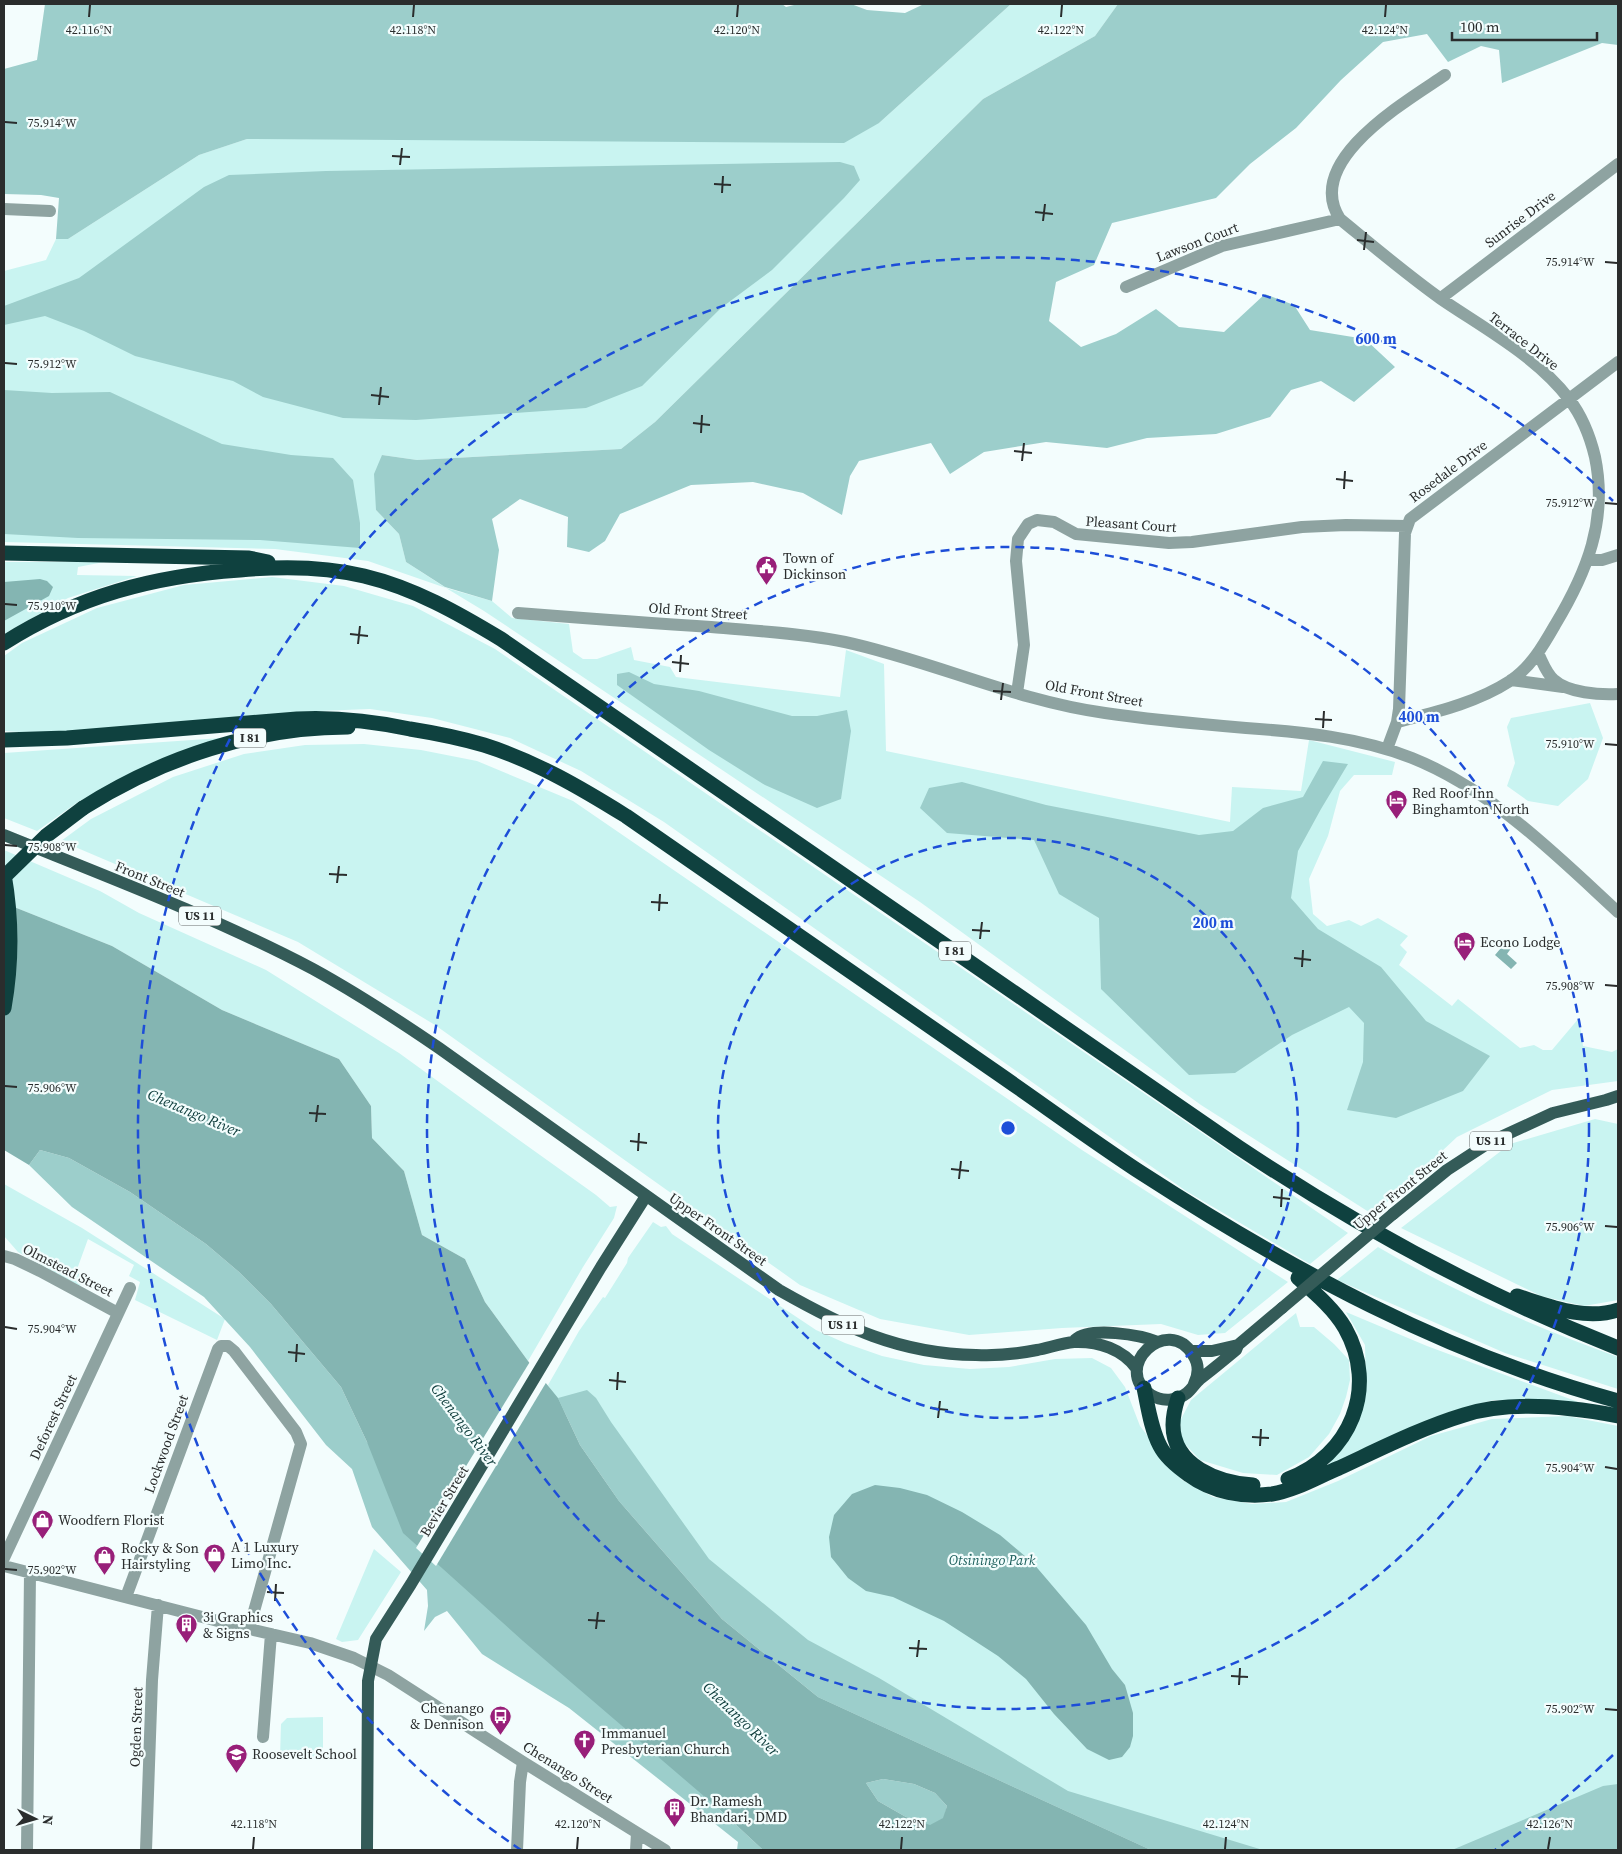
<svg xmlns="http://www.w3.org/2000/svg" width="1622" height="1854" font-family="'Source Serif 4',serif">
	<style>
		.green { fill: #c9f4f1 }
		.forest { fill: #9ccecb }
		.water { fill: #84b5b2; fill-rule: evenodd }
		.pier { fill: #f3fdfd }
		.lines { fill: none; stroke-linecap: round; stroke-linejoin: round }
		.minor { stroke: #8ea3a1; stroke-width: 12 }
		.major { stroke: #345b58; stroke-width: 12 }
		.highway { stroke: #0f413f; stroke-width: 15 }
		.major-bridge { stroke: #345b58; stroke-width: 12 }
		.highway-bridge { stroke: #0f413f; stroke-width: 15 }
		.ticks { fill: none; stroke: #2a2d2d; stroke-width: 2 }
		.ring { fill: none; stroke: #1d4ed8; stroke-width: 2.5; stroke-dasharray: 9 6 }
		.labels { text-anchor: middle; stroke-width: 4.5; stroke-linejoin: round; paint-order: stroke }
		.shield { fill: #f3fdfd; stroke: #666b6b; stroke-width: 1 }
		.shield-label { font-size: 12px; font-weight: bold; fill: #2a2d2d }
		.street-label { font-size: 14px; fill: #2a2d2d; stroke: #f3fdfd }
		.poi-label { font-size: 14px; fill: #2a2d2d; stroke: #f3fdfd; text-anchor: start }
		.park-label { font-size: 14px; font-style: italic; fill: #1b5e5b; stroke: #f3fdfd }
		.water-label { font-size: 15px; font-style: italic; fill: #0c3b3a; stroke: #f3fdfd }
		.ticks-label { font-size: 12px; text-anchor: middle; fill: #2a2d2d; stroke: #f3fdfd; stroke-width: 4.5; stroke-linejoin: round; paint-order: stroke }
		.centre { fill: #1d4ed8; stroke: #f3fdfd; stroke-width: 2.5 }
		.ring-label { font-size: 15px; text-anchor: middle; font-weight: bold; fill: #1d4ed8; stroke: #f3fdfd; stroke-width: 4.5; stroke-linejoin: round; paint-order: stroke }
	</style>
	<rect width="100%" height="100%" fill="#f3fdfd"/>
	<!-- green -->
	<path class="green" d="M1011 4H1118L1095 36 983 99 655 422 621 449 417 460 382 455 376 510 399 534 406 562 446 588 492 601 512 618 569 624 573 652 583 659H597L631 647 634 660 670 667 676 677 840 697 846 650 884 664 886 751 1230 822 1232 787 1301 791 1309 740 1395 762 1392 775H1354L1340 791 1328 836 1309 879 1313 914 1327 926 1349 920 1361 926 1378 918 1408 936 1400 945 1407 952 1399 965 1452 1006 1458 999 1520 1048 1534 1045 1543 1050H1552L1579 1018 1583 1046 1612 1052 1618 1049V1081L1552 1090 1457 1137 1392 1198 1372 1214 1201 1105 920 902 484 611 446 588 368 561 275 549 4 542V271L46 260 56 239H68L199 155 247 139 879 123Z
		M4 562H104L78 567 77 575 137 576 68 598 4 634Z
		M272 577 344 586 413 606 495 649 1348 1233 1310 1264 1186 1191 664 822 581 771 510 738 432 718 370 709 319 711 87 730 33 733 4 731V656L22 643 97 608 184 585Z
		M1590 703 1603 738 1588 779 1558 806 1528 801 1507 786 1515 763 1507 727 1511 718Z
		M221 738 154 762 78 802 37 831 4 818V753Z
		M364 744 421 750 477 761 573 801 1082 1150 1288 1282 1225 1333 1198 1335 1161 1324 1062 1328 969 1335 880 1319 800 1285 435 1025 298 942 61 841 91 819 173 777 244 754 305 745Z
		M4 850 100 891 139 913 266 970 399 1053 512 1135 596 1195 610 1207 617 1206 614 1218 583 1267 528 1361 485 1302 465 1259 422 1235 404 1171 372 1138 371 1106 339 1059 222 1010 112 946 4 903Z
		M1595 1119 1618 1124V1300L1584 1306 1541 1296 1401 1228 1510 1144Z
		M4 1184 82 1228 225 1319 217 1340 135 1300 140 1282 129 1276 134 1265 88 1239 76 1272 85 1277 83 1284 79 1286 18 1252 4 1236Z
		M653 1222 661 1227 666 1226 672 1234 816 1330 845 1343 882 1356 924 1365 970 1369 1009 1367 1055 1359 1092 1358 1111 1368 1125 1387 1140 1426 1182 1480 1213 1497 1252 1504 1286 1502 1338 1481 1431 1436 1492 1419 1567 1416 1618 1426V1850H1151L818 1697 619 1501 548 1385 579 1331 603 1297 605 1298 627 1263 628 1258Z
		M1378 1247C1454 1292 1535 1327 1618 1357V1389L1505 1353 1337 1280Z
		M1346 1312 1427 1346 1581 1403 1494 1400 1449 1412 1328 1465 1354 1431 1366 1392 1365 1345Z
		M1296 1313 1300 1327H1314L1334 1344 1349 1360 1350 1380 1346 1397 1340 1414 1329 1434 1309 1457 1277 1475 1243 1473 1200 1460 1182 1441 1180 1421 1191 1400Z
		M374 1549 401 1572 358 1640 342 1642 336 1639Z
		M323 1717V1758L280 1757 281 1724 287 1718Z"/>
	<!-- forest -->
	<path class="forest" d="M45 4H782L786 7 798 4H851L867 10 905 13 924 4H1011L879 123 844 143 247 139 199 155 68 239H56L59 198 41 195 4 194V69L37 60Z
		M1118 4H1618V45L1602 43 1502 83 1499 50 1481 46 1448 62 1427 34 1383 42 1341 80 1296 128 1250 164 1216 198 1112 223 1094 265 1056 282 1049 321 1081 347 1116 334 1156 309 1179 327 1224 332 1265 294 1294 305 1310 330 1365 339 1395 367 1354 402 1321 381 1291 390 1270 417 1216 434 1147 438 1107 448 1046 442 984 452 950 474 931 443 859 461 850 476 842 515 803 493 753 482 691 485 620 514 605 541 589 552 567 547 568 517 520 499 492 519 499 550 492 601 445 587 406 562 399 534 376 510 374 474 382 455 417 460 621 449 655 422 983 99 1095 36Z
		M840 162 854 166 860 180 844 198 772 270 721 308 642 386 586 408 416 420 343 418 263 397 233 381 135 356 84 331 45 316 4 325V306L79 278 204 187 229 175 326 171Z
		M4 390 52 393 110 392 222 444 291 455 333 458 353 480 360 523V548L260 540 78 538 4 534Z
		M629 672 654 684 699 691 792 716H817L847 710 851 731 841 799 817 808 765 785 709 750 617 685V674Z
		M1323 761 1348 764 1321 809 1298 851 1291 898 1318 929 1381 967 1426 1021 1490 1056 1463 1091 1396 1118 1347 1110 1363 1062 1364 1023 1349 1007 1292 1035 1235 1073 1189 1075 1101 989 1099 918 1059 894 1034 840 947 833 920 808 929 788 962 782 1046 805 1199 835 1233 831 1263 808 1303 797Z
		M40 1150 69 1158 130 1192 206 1244 239 1272 271 1304 341 1387 367 1442 719 1809 763 1850H737L738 1842 569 1708 482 1654 447 1611 435 1617 424 1631 428 1606 427 1590 372 1527 352 1469 326 1445 250 1347 204 1297 72 1207 29 1165Z
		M587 1390 596 1398 611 1422 709 1559 808 1640 879 1678 1068 1791 1263 1850H1151L818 1697 722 1619 619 1501 580 1445 558 1398Z
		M883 1779 914 1784 935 1793 947 1806 944 1818 930 1826 906 1817 878 1801 866 1783Z
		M1618 1784V1850H1452L1603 1786Z"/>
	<!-- water -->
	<path class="water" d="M40 579 47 581 53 587 49 596 4 621V582Z
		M4 903 112 946 222 1010 339 1059 371 1106 372 1138 404 1171 422 1235 465 1259 485 1302 528 1361 558 1398 580 1445 619 1501 722 1619 818 1697 1151 1850H763L719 1809 523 1641 403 1533 367 1442 341 1387 271 1304 239 1272 206 1244 130 1192 69 1158 40 1150 29 1165 4 1150ZM883 1779 914 1784 935 1793 947 1806 943 1818 930 1825 906 1817 878 1801 866 1783Z
		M1506 942 1512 947 1507 954 1517 963 1511 969 1495 955Z
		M875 1485 900 1488 927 1495 962 1512 1000 1535 1033 1563 1086 1625 1112 1669 1125 1685 1133 1713V1736L1130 1747 1122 1757 1109 1760 1087 1749 1054 1714 1026 1679 998 1656 944 1621 893 1597 866 1591 848 1578 831 1557 829 1537 834 1515 852 1494Z"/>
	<!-- pier -->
	<path class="pier" d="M531 1360 547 1381 436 1566 416 1548Z"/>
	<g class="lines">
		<!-- minor -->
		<path class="minor" d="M4 209 50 211
			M1126 287 1222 246 1340 219
			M1441 298 1618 164
			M1588 560H1602L1618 555
			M518 613C582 618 647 623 711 627 755 631 801 633 845 642 933 661 1016 701 1105 713 1152 720 1199 724 1246 728 1302 732 1359 737 1412 758 1492 790 1556 855 1618 912
			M1538 653C1543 663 1546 673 1554 680 1568 693 1600 695 1618 694
			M1511 680 1563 687
			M1017 693 1024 645 1016 561 1018 539 1028 524 1037 520 1054 522 1076 534 1169 543 1192 542 1302 527 1346 525 1407 526
			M1397 722C1436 712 1476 703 1510 681 1531 667 1543 646 1555 625 1587 572 1608 520 1595 457 1590 436 1582 416 1569 399 1536 356 1485 329 1441 299 1406 274 1373 246 1340 219 1302 161 1407 101 1445 75
			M1387 749 1397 722 1399 709 1405 533 1410 519 1618 362
			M4 1256 15 1259 40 1271 118 1313
			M4 1558 130 1288
			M4 1566 249 1629 310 1643 354 1658 388 1675 523 1762 665 1850
			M126 1597 218 1349 221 1346H228L234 1351 296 1432 301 1444 249 1629
			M263 1737 271 1634
			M27 1850 30 1573
			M146 1850 152 1680 158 1605
			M517 1850 520 1782 523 1762
			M636 1850 637 1833"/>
		<!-- major -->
		<path class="major" d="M4 835C108 877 214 917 313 969 357 993 398 1020 439 1048L779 1290C844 1327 899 1354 976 1355 996 1356 1017 1354 1037 1350 1048 1348 1062 1343 1074 1342 1098 1341 1123 1349 1137 1369
			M1393 1214 1447 1170 1490 1142 1553 1113 1606 1100 1618 1096
			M1075 1340C1090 1326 1141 1335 1158 1342
			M1191 1351H1212L1238 1345
			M1194 1384C1199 1374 1199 1364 1193 1355 1168 1313 1110 1368 1151 1395 1162 1402 1177 1401 1187 1393 1192 1389 1195 1383 1200 1379 1212 1370 1224 1360 1236 1350L1238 1345 1282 1308
			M367 1850 368 1681 376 1639 411 1584 601 1267 646 1196"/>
		<!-- highway -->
		<path class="highway" d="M4 553 249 558 268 562
			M4 643C78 596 153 576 240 570 282 566 323 566 364 576 414 588 458 613 501 639L1238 1147C1358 1227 1484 1295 1618 1348
			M4 740 67 738 297 719C336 717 372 721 410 729 435 733 460 738 484 745 535 761 581 788 626 816 747 900 869 984 990 1068 1041 1103 1091 1140 1143 1174 1290 1269 1447 1355 1618 1401
			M83 808C162 758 254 727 348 727
			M1517 1296C1549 1306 1585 1321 1618 1310
			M1144 1388C1148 1407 1151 1429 1160 1446 1166 1458 1179 1468 1189 1475 1212 1492 1244 1498 1272 1494 1296 1490 1317 1477 1339 1468 1380 1449 1421 1428 1464 1415 1511 1400 1571 1407 1618 1416
			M1178 1398C1175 1407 1173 1416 1173 1425 1173 1466 1219 1483 1253 1485
			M1288 1479C1350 1456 1379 1388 1345 1328 1334 1309 1315 1293 1298 1278"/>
		<!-- major-bridge -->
		<path class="major-bridge" d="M1282 1308 1393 1214"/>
		<!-- highway-bridge -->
		<path class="highway-bridge" d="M4 874C12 919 12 963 4 1008
			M4 877 46 836 83 808"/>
	</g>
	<!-- ticks -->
	<path class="ticks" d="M89 17 90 5M413 17 414 5M737 17 738 5M1061 17 1062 5M1385 17 1386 5M5 122 17 123M392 156 410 157M400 165 402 148M714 184 731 185M722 193 723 176M1035 212 1053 214M1043 221 1045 204M1357 240 1374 242M1364 250 1366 232M1605 262 1617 263M5 363 17 364M371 395 389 397M379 405 381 387M693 423 710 425M701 433 702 415M1014 451 1032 453M1022 461 1024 443M1336 479 1353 481M1344 489 1345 471M1605 503 1617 504M5 604 17 605M350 634 368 636M358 644 360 626M672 662 689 664M680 672 681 655M993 691 1011 692M1001 700 1003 683M1315 719 1332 720M1323 728 1324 711M1605 744 1617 745M5 845 17 846M329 874 347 875M337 883 339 866M651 902 668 903M659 911 660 894M972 930 990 931M980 939 982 922M1294 958 1311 960M1302 967 1303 950M1605 985 1617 986M5 1086 17 1087M309 1113 326 1114M316 1122 318 1105M630 1141 647 1143M638 1151 639 1133M951 1169 969 1171M959 1179 961 1161M1273 1197 1290 1199M1281 1207 1282 1189M1605 1226 1617 1227M5 1327 17 1329M288 1352 305 1354M296 1362 297 1344M609 1380 626 1382M617 1390 618 1372M930 1408 948 1410M938 1418 940 1401M1252 1437 1269 1438M1260 1446 1261 1429M1605 1467 1617 1469M5 1569 17 1570M267 1592 284 1593M275 1601 276 1584M588 1620 605 1621M596 1629 598 1612M909 1648 927 1649M917 1657 919 1640M1231 1676 1248 1677M1239 1685 1240 1668M1605 1709 1617 1710M253 1849 254 1837M577 1849 578 1837M901 1849 902 1837M1225 1849 1226 1837M1548 1849 1550 1837"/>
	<!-- distance rings -->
	<g class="ring">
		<circle cx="1008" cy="1128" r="290"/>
		<circle cx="1008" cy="1128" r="581"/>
		<path d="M1613 1755A871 871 0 0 1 1495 1850M521 1850A871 871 0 1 1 1613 501"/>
	</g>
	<!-- icons -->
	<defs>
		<symbol id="civic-pin" viewBox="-11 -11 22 30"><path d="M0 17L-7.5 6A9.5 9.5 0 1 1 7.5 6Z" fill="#981f79" stroke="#f3fdfd"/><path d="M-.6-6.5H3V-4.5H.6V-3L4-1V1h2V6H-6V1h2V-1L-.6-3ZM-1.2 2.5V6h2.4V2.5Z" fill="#fff"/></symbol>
		<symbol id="hotel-pin" viewBox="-11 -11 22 30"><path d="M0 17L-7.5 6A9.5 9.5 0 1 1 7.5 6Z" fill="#981f79" stroke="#f3fdfd"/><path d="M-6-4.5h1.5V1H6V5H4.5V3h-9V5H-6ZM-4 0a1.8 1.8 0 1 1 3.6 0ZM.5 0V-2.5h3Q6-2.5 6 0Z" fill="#fff"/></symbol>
		<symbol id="shop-pin" viewBox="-11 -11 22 30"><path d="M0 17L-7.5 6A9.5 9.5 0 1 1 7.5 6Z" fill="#981f79" stroke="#f3fdfd"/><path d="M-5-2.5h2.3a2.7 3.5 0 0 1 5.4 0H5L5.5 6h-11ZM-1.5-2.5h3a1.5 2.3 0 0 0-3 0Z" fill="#fff"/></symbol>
		<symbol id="building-pin" viewBox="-11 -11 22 30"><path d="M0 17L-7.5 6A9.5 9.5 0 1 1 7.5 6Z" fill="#981f79" stroke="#f3fdfd"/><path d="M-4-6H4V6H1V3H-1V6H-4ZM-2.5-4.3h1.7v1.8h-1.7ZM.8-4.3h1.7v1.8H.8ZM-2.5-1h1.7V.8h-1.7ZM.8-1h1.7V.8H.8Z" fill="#fff"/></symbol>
		<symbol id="bus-pin" viewBox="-11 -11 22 30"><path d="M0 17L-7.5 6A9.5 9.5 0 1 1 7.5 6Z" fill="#981f79" stroke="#f3fdfd"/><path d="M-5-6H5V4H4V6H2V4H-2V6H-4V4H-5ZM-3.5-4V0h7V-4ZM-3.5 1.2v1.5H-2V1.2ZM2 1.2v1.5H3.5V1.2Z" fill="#fff"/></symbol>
		<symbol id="church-pin" viewBox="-11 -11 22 30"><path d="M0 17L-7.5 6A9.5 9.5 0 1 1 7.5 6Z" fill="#981f79" stroke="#f3fdfd"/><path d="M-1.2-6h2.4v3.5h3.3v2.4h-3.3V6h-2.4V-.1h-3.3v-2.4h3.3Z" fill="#fff"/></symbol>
		<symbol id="school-pin" viewBox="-11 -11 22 30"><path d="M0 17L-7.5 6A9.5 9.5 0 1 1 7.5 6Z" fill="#981f79" stroke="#f3fdfd"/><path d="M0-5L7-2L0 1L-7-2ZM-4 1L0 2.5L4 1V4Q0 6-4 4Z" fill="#fff"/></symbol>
	</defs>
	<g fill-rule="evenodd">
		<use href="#civic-pin" x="754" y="554" width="25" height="34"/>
		<use href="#hotel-pin" x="1384" y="788" width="25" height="34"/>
		<use href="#hotel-pin" x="1452" y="930" width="25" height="34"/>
		<use href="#shop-pin" x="30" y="1508" width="25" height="34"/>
		<use href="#shop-pin" x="202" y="1542" width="25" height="34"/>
		<use href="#shop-pin" x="92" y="1544" width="25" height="34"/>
		<use href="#building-pin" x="174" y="1612" width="25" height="34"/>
		<use href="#bus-pin" x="488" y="1704" width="25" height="34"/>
		<use href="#church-pin" x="572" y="1728" width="25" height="34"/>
		<use href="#school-pin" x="224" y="1742" width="25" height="34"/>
		<use href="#building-pin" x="662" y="1796" width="25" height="34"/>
	</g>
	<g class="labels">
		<!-- shield labels -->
		<g class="shield">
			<rect x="234" y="728.5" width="32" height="19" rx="4"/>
			<rect x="179" y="906.5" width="42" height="19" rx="4"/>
			<rect x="939" y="941.5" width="32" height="19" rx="4"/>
			<rect x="1470" y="1131.5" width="42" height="19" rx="4"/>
			<rect x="822" y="1315.5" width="42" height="19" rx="4"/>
		</g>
		<g class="shield-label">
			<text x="250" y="742">I 81</text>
			<text x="200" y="920">US 11</text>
			<text x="955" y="955">I 81</text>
			<text x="1491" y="1145">US 11</text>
			<text x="843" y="1329">US 11</text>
		</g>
		<!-- street labels -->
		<g class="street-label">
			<text transform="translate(1520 219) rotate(-37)" y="5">Sunrise Drive</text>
			<text transform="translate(1197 242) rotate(-21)" y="5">Lawson Court</text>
			<text transform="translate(1524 341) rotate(38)" y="5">Terrace Drive</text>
			<text transform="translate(1448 471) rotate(-37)" y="5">Rosedale Drive</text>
			<text transform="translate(1131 524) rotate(4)" y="5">Pleasant Court</text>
			<text transform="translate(698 611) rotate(4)" y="5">Old Front Street</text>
			<text transform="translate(1094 693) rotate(10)" y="5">Old Front Street</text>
			<text transform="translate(150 879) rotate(22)" y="5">Front Street</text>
			<text transform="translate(1400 1190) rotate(-39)" y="5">Upper Front Street</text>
			<text transform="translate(718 1229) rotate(35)" y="5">Upper Front Street</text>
			<text transform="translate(68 1270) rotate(27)" y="5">Olmstead Street</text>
			<text transform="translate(53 1417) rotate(-65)" y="5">Deforest Street</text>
			<text transform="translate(166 1444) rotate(-70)" y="5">Lockwood Street</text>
			<text transform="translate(444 1501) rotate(-59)" y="5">Bevier Street</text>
			<text transform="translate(136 1727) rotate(-88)" y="5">Ogden Street</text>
			<text transform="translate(568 1772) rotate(32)" y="5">Chenango Street</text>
		</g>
		<!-- poi labels -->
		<g class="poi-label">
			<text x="783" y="563">Town of<tspan x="783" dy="16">Dickinson</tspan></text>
			<text x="1412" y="798">Red Roof Inn<tspan x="1412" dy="16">Binghamton North</tspan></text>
			<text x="1480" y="947">Econo Lodge</text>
			<text x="58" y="1525">Woodfern Florist</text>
			<text x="231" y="1552">A 1 Luxury<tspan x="231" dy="16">Limo Inc.</tspan></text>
			<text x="121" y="1553">Rocky &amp; Son<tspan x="121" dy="16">Hairstyling</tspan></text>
			<text x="203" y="1622">3i Graphics<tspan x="203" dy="16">&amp; Signs</tspan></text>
			<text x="484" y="1713" text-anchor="end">Chenango<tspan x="484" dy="16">&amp; Dennison</tspan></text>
			<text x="601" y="1738">Immanuel<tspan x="601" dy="16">Presbyterian Church</tspan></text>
			<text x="252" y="1759">Roosevelt School</text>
			<text x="690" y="1806">Dr. Ramesh<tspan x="690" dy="16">Bhandari, DMD</tspan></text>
		</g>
		<!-- park labels -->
		<g class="park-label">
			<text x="992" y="1565">Otsiningo Park</text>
		</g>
		<!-- water labels -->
		<g class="water-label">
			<text transform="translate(194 1113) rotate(23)" y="5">Chenango River</text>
			<text transform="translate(464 1425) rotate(53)" y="5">Chenango River</text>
			<text transform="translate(741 1719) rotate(44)" y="5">Chenango River</text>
		</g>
	</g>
	<g class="ticks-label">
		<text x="89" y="34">42.116°N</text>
		<text x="413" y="34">42.118°N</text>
		<text x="737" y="34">42.120°N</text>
		<text x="1061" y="34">42.122°N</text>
		<text x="1385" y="34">42.124°N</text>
		<text x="52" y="127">75.914°W</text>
		<text x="1570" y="266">75.914°W</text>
		<text x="52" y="368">75.912°W</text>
		<text x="1570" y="507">75.912°W</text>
		<text x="52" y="610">75.910°W</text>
		<text x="1570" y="748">75.910°W</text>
		<text x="52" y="851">75.908°W</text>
		<text x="1570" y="990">75.908°W</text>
		<text x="52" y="1092">75.906°W</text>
		<text x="1570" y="1231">75.906°W</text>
		<text x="52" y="1333">75.904°W</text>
		<text x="1570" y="1472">75.904°W</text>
		<text x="52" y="1574">75.902°W</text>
		<text x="1570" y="1713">75.902°W</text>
		<text x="254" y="1828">42.118°N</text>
		<text x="578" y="1828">42.120°N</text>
		<text x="902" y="1828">42.122°N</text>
		<text x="1226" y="1828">42.124°N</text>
		<text x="1550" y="1828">42.126°N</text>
	</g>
	<circle cx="1008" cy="1128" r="8" class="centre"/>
	<g class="ring-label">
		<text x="1376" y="344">600 m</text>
		<text x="1419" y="722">400 m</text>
		<text x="1213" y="928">200 m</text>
	</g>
	<!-- border -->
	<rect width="1622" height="1854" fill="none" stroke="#2a2d2d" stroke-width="10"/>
	<!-- north arrow -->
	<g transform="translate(35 1819) rotate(95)" stroke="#f3fdfd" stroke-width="4" paint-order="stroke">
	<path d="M0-4L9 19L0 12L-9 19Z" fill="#2a2d2d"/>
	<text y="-8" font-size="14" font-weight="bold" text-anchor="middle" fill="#2a2d2d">N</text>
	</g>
	<!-- scale -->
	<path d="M1452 32v8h145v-8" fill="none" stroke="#2a2d2d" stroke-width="2.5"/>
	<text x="1460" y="32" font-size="15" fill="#2a2d2d" stroke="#f3fdfd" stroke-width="4" paint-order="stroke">100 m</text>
</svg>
